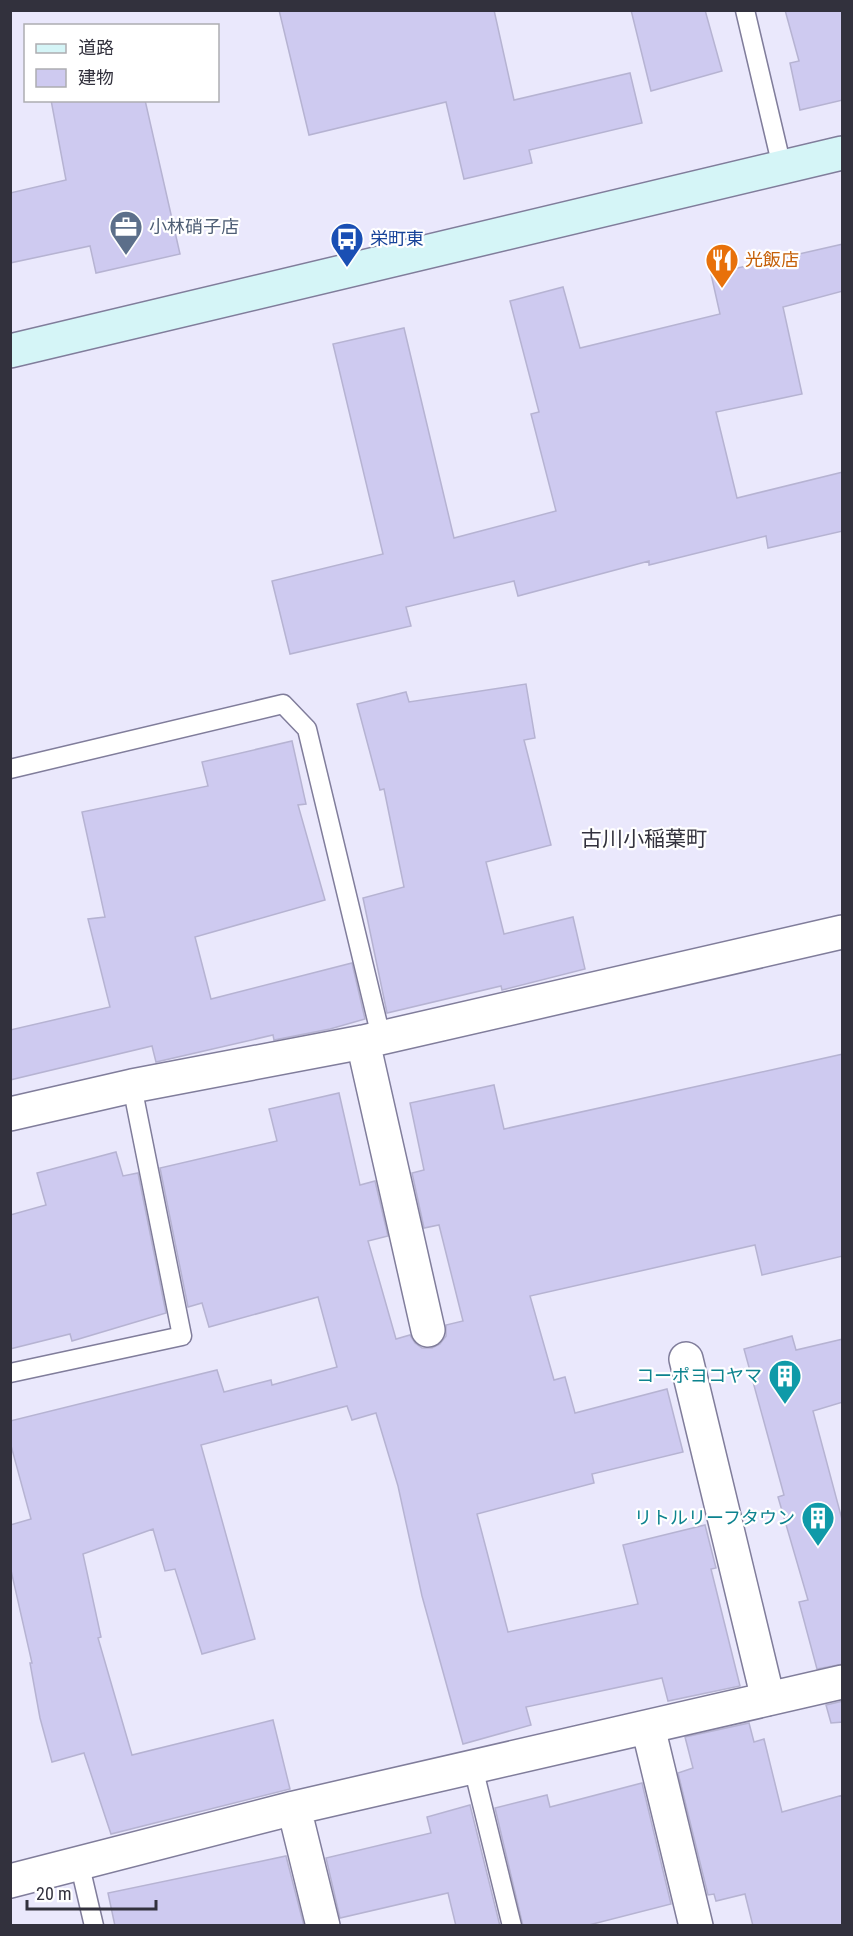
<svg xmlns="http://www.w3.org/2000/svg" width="853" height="1936" font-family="'Roboto Condensed','Noto Sans JP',sans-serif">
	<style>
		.building { fill: #cecaf0; stroke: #b6b3d2; stroke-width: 1.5 }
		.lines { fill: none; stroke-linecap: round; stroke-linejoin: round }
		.lane-casing { stroke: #807d9b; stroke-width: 21 }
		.street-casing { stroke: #807d9b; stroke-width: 36 }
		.secondary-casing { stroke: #807d9b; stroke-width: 36 }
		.lane { stroke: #fff; stroke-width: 18 }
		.street { stroke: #fff; stroke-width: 33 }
		.secondary { stroke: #d5f5f7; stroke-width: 33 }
		.labels { text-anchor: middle; stroke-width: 4.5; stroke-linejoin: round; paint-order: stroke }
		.service-label { font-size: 18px; fill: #4e5e75; stroke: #fff; text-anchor: start }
		.transit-label { font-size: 18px; fill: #164399; stroke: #fff; text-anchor: start }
		.food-label { font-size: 18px; fill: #c56008; stroke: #fff; text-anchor: start }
		.culture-label { font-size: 18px; fill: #0d838f; stroke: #fff; text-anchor: end }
		.quarter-label { font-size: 21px; fill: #32313d; stroke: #fff }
	</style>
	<rect width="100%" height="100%" fill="#eae8fc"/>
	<!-- building -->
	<path class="building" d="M279 10H494L514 100 630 73 642 123 529 150 532 163 464 179 446 102 309 135Z
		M631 10H705L722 71 651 91Z
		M785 10H843V100L800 110 790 63 799 61Z
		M51 100H145L180 254 96 273 90 246 10 263V193L66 180Z
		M843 244V291L783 307 802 394 716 412 737 498 843 472V531L768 548 766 536 649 565V561L518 596 514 581 406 607 411 626 290 654 272 581 383 554 333 344 404 328 454 538 556 511 531 414 539 412 510 301 563 287 580 348 720 314 711 274Z
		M526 684 535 738 524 740 551 845 486 862 504 934 573 917 585 969 502 990 501 986 387 1013 363 898 404 887 384 789 380 790 357 704 406 692 409 702Z
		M292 741 306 804 298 805 325 900 195 937 211 999 352 963 365 1019 330 1029 274 1040 273 1035 156 1062 152 1046 10 1080V1030L110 1007 88 919 105 917 82 812 208 786 202 762Z
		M843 1054V1256L762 1275 755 1245 530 1296 554 1380 565 1377 575 1413 667 1389 683 1452 592 1474 594 1483 477 1514 508 1632 638 1604 623 1545 705 1525 716 1568 711 1569 740 1686 668 1701 662 1678 526 1707 531 1725 463 1744 422 1596 398 1486 376 1413 352 1420 347 1406 201 1445 255 1639 202 1654 175 1569 165 1571 153 1529 83 1554 101 1637 98 1638 132 1755 273 1720 290 1789 111 1834 84 1753 52 1762 40 1718 30 1663H32L10 1566V1525L31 1519 10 1442V1421L217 1370 224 1392 271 1380 272 1385 337 1367 318 1297 209 1327 202 1303 188 1307 160 1168 277 1141 269 1109 339 1093 360 1185 375 1181 388 1236 368 1241 396 1339 410 1335 415 1343 422 1348H432L440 1344 446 1336V1325L463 1321 439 1225 424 1228 412 1173 424 1170 410 1103 494 1085 504 1129Z
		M116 1152 123 1176 138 1173 166 1313 72 1341 70 1334 10 1349V1215L46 1205 37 1173Z
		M792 1336 796 1350 843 1339V1402L813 1411 843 1523V1664L817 1669 799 1602 808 1600 778 1497 784 1495 744 1349Z
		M843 1701V1722L831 1723 826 1705Z
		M749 1723 754 1742 764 1739 782 1812 843 1795V1926H753L745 1894 716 1901 714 1894 708 1895 678 1773 693 1768 685 1737Z
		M642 1783 671 1904 585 1926H523L495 1808 547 1795 550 1807Z
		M470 1805 500 1926H456L448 1893 340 1918 326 1858 431 1833 427 1817Z
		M286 1856 304 1926H115L108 1893Z"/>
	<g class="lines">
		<defs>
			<path id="lane" d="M745 10 782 167
				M10 769 283 704 307 729 381 1037
				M10 1373 182 1336 132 1086
				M473 1767 512 1926
				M79 1862 94 1926"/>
			<path id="street" d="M363 1042 428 1330
				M10 1114 132 1086 363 1042 842 932
				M686 1359 768 1699
				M648 1727 696 1926
				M294 1808 323 1926
				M10 1881 294 1808 842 1682"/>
			<path id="secondary" d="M10 351 842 153"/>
		</defs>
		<!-- lane casing -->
		<use href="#lane" class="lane-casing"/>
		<!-- street casing -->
		<use href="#street" class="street-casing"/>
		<!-- secondary casing -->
		<use href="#secondary" class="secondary-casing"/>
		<!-- lane -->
		<use href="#lane" class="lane"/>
		<!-- street -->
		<use href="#street" class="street"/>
		<!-- secondary -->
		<use href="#secondary" class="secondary"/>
	</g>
	<!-- icons -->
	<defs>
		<symbol id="office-pin" viewBox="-11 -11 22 30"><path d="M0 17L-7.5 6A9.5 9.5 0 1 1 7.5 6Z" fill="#5c6f8a" stroke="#fff"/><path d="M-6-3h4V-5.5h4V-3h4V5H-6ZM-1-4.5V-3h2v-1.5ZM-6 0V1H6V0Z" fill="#fff"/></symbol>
		<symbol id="bus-pin" viewBox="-11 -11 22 30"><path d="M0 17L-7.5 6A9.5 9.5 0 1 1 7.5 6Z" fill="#1a4fb4" stroke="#fff"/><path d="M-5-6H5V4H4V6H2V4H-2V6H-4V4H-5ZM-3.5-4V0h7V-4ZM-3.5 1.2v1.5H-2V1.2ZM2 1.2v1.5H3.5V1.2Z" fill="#fff"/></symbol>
		<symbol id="restaurant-pin" viewBox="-11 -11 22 30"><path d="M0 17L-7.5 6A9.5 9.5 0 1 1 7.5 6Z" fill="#e8710a" stroke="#fff"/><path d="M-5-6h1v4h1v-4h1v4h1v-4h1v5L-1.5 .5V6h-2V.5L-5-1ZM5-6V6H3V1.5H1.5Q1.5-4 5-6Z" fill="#fff"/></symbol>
		<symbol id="building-pin" viewBox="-11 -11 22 30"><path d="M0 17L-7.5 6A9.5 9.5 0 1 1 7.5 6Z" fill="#0f9aa8" stroke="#fff"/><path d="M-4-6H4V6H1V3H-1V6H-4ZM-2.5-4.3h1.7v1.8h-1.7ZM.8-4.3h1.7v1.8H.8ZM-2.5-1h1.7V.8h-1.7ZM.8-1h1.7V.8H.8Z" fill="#fff"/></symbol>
	</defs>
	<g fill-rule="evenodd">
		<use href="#office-pin" x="107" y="208" width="38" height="52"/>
		<use href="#bus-pin" x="328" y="220" width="38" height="52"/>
		<use href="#restaurant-pin" x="703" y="241" width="38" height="52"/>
		<use href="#building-pin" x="766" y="1357" width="38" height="52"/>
		<use href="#building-pin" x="799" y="1499" width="38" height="52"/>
	</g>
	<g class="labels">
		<!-- service labels -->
		<g class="service-label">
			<text x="149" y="233">小林硝子店</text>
		</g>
		<!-- transit labels -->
		<g class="transit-label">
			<text x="370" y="245">栄町東</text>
		</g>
		<!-- food labels -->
		<g class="food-label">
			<text x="745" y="266">光飯店</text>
		</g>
		<!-- culture labels -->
		<g class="culture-label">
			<text x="762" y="1382">コーポヨコヤマ</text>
			<text x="795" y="1524">リトルリーフタウン</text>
		</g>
		<!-- quarter labels -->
		<g class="quarter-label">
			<text x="644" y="846">古川小稲葉町</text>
		</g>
	</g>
	<!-- border -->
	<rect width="853" height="1936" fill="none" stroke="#32313d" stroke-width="24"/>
	<!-- legend -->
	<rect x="24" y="24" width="195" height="78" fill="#ffffff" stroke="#adadb1" stroke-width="1.5"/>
	<rect x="36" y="44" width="30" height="9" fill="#d5f5f7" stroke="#adadb1" stroke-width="1.5"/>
	<text x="78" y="54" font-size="18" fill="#32313d">道路</text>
	<rect x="36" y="69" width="30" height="18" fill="#cecaf0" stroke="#adadb1" stroke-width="1.5"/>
	<text x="78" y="84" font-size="18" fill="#32313d">建物</text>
	<!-- scale -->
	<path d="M27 1900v9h129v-9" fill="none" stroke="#32313d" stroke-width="3"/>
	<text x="36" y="1900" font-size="18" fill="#32313d" stroke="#ffffff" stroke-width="4.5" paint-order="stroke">20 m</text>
</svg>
